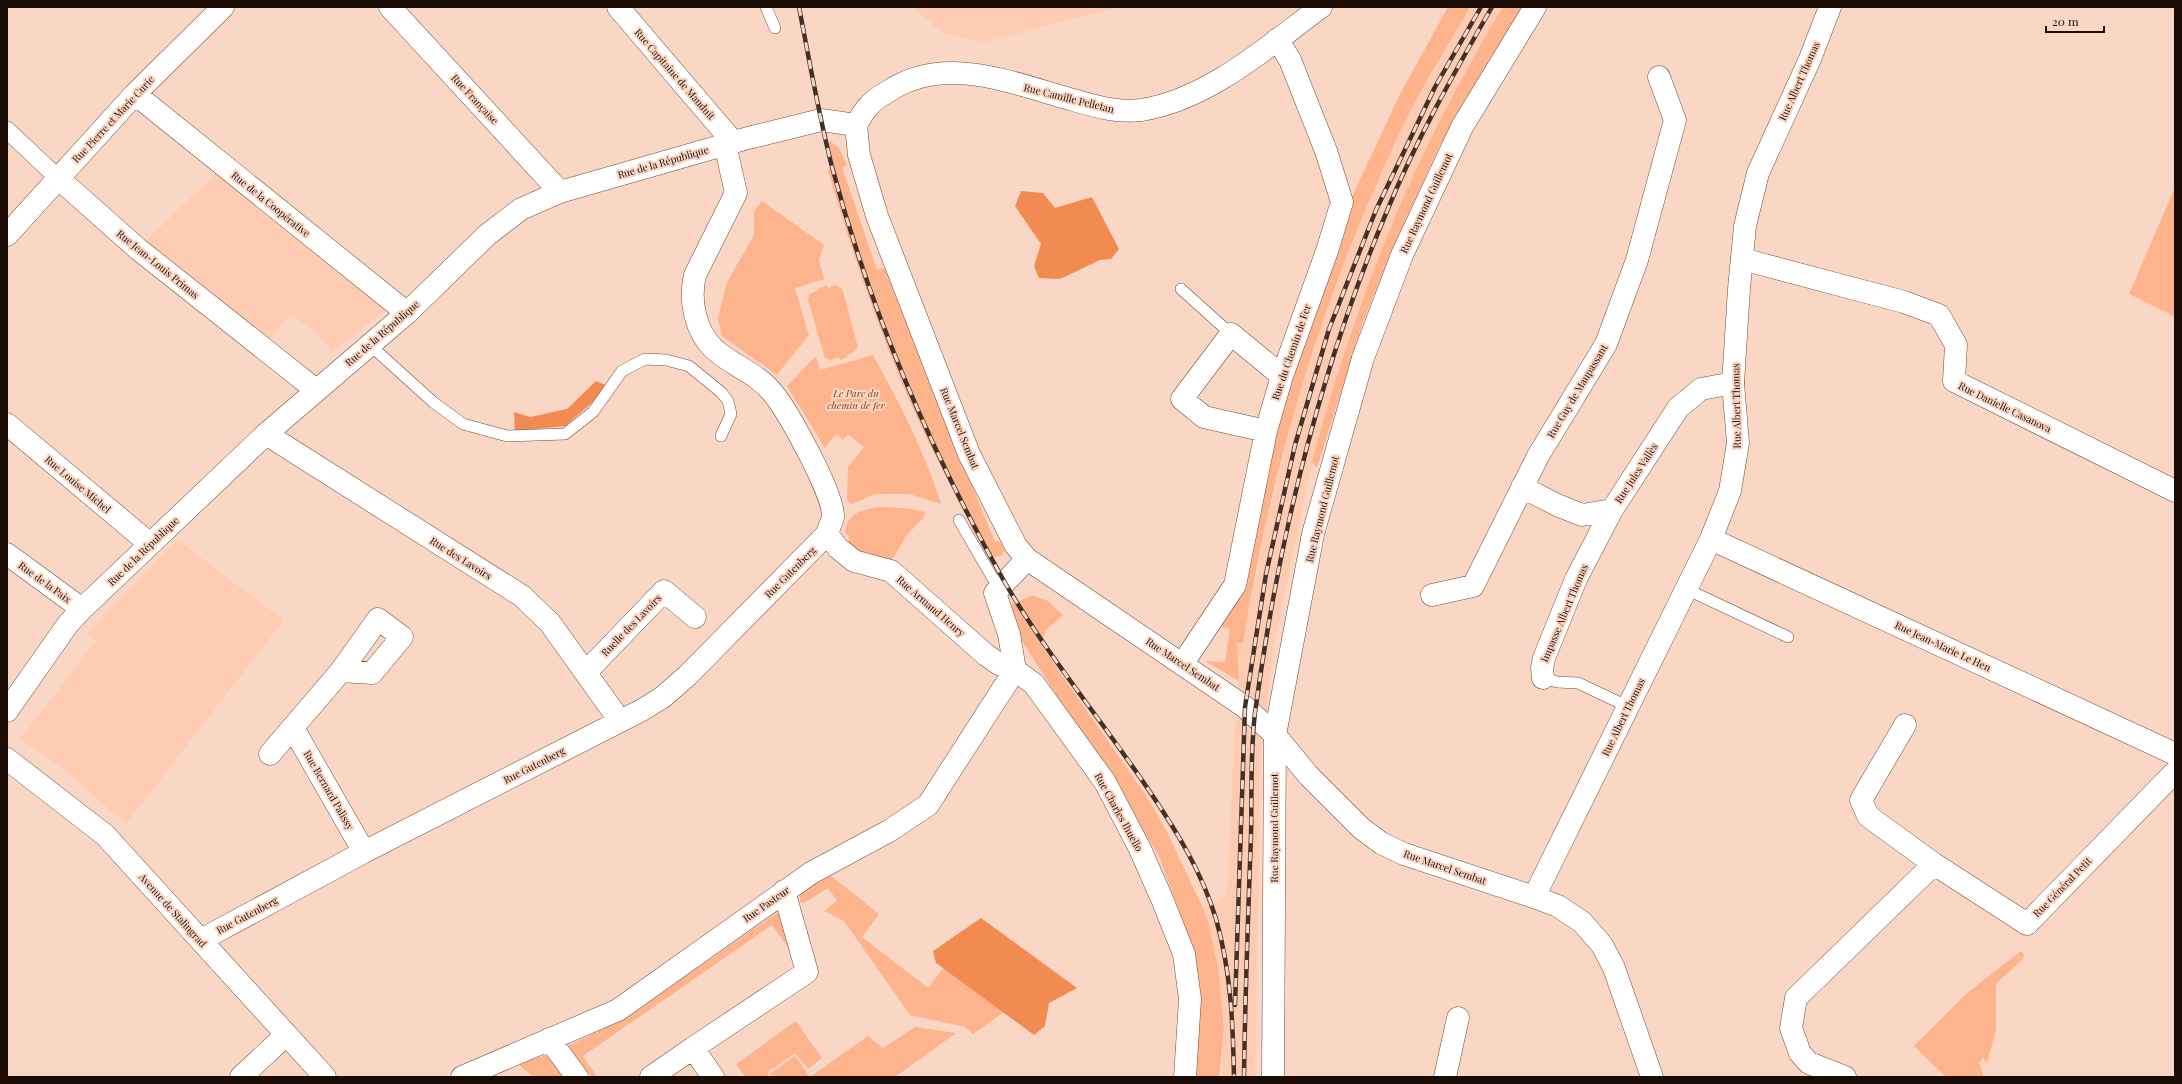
<svg xmlns="http://www.w3.org/2000/svg" width="2182" height="1084" font-family="'Playfair Display',serif">
	<style>
		.built { fill: #feccb2 }
		.green { fill: #fdb48d }
		.forest { fill: #f18b51 }
		.lines { fill: none; stroke-linecap: round; stroke-linejoin: round }
		.service-casing { stroke: #714d3a; stroke-width: 12 }
		.pedestrian-casing { stroke: #714d3a; stroke-width: 18 }
		.minor-casing { stroke: #714d3a; stroke-width: 23 }
		.tertiary-casing { stroke: #714d3a; stroke-width: 23 }
		.service { stroke: #fff; stroke-width: 11 }
		.pedestrian { stroke: #fff; stroke-width: 17 }
		.minor { stroke: #fff; stroke-width: 22 }
		.tertiary { stroke: #fff; stroke-width: 22 }
		.rail-casing { stroke: #433128; stroke-width: 4.5 }
		.rail { stroke: #fad7c5; stroke-width: 3; stroke-dasharray: 9; stroke-linecap: butt }
		.labels { text-anchor: middle; stroke-width: 4; stroke-linejoin: round; paint-order: stroke }
		.street-label { font-size: 10px; fill: #1a0c05; stroke: #fad7c5 }
		.park-label { font-size: 10px; font-style: italic; fill: #85431b; stroke: #fad7c5 }
	</style>
	<rect width="100%" height="100%" fill="#fad7c5"/>
	<!-- built -->
	<path class="built" d="M913 7H1119L985 42 942 33Z
		M1470 7H1503L1435 129 1392 224 1354 320 1312 462 1274 646 1261 748 1255 1077H1222L1224 1029 1218 968 1209 924 1203 908 1220 901 1227 893 1234 740 1239 681 1237 643H1243L1269 513 1290 425 1321 322 1354 236 1403 126Z
		M216 173 387 309 332 352 315 331 290 314 269 340 144 243Z
		M176 542 182 543 208 563 284 620 126 824 61 767 20 739 96 641 87 633Z"/>
	<!-- green -->
	<path class="green" d="M1448 7H1470C1448 46 1423 85 1403 126 1393 146 1384 168 1375 188 1311 333 1268 487 1243 643H1237L1239 681 1205 661 1225 662 1230 629 1222 627 1223 620 1245 591 1265 492 1269 453 1292 373 1350 201 1399 96Z
		M1503 7H1522L1440 145 1398 236 1363 322 1317 468 1312 462C1347 331 1393 206 1458 86 1473 59 1487 32 1503 7Z
		M830 141 839 148 847 165 842 167 877 270 887 267 921 361 995 542 1000 541 1005 550 1001 556 989 558C969 520 949 483 930 445 888 358 855 263 828 170L830 168 825 146Z
		M2175 187V317L2129 294Z
		M762 201 824 245 819 260 824 279 795 288 809 335 777 375 722 336 718 318 727 282 754 235V211Z
		M827 285 828 288 835 285 842 288 858 347 854 352 847 355 848 357 840 360 839 357 830 360 825 358 808 300 809 294 820 290 819 288Z
		M873 355C899 402 925 452 941 504L909 494H875L850 505 847 499 848 467 864 447 848 434 843 440 836 434 825 448 787 386 816 356 820 370Z
		M879 507 905 508 925 512 924 517 907 535 890 563 867 559 847 546 850 538 845 532C848 512 862 510 879 507Z
		M1032 595 1048 601 1063 615 1046 630 1041 645 1145 794 1166 830 1203 908 1209 924 1218 968 1224 1029 1219 1077H1194L1199 983 1192 946 1159 856 1020 638 1009 606Z
		M830 875 879 914 862 937 928 988 948 962 1004 1012 973 1034 965 1027 910 1015 844 921 824 911 837 901 828 888 804 903 800 902V893Z
		M777 913 787 917 790 950 772 925 583 1056 597 1077H591L568 1046 627 1017Z
		M2021 951 2024 954 2023 959 1996 984V1030L1987 1063 1983 1058 1979 1063 1984 1077H1946L1914 1046 1967 993Z
		M796 1021 822 1058 808 1069 795 1053 767 1073 769 1077H745L736 1064Z
		M915 1027 956 1033 895 1077H772L769 1074 795 1056 810 1077 868 1036 883 1048Z
		M546 1055 570 1077H533L517 1063Z"/>
	<!-- forest -->
	<path class="forest" d="M1021 191 1043 193 1055 208 1092 197 1119 249 1111 259 1100 260 1060 279 1039 278 1034 266 1041 244 1015 206Z
		M596 381 606 385 593 402 565 426 515 431 514 412 530 417 567 409Z
		M981 918 1077 988 1049 1003 1045 1026 1034 1035 936 963 933 951Z"/>
	<g class="lines">
		<defs>
			<path id="service" d="M766 7 775 28
				M1181 289 1231 334
				M370 345 433 402 463 424 507 436 565 434 593 412 622 371 645 359 666 360 689 366 722 393 728 401 731 414 721 436
				M959 520 999 589
				M1686 589 1788 637
				M1543 678 1557 682 1578 683 1629 707"/>
			<path id="pedestrian" d="M7 130 58 178"/>
			<path id="minor" d="M390 7 560 192
				M135 94 407 313
				M856 125C860 119 863 112 868 107 873 100 882 95 889 91 945 54 1012 83 1070 99 1094 106 1116 113 1141 110 1208 100 1268 46 1321 7
				M58 178 138 249 316 390
				M7 235 135 94 223 7
				M1742 259 1904 302 1939 315 1956 345 1954 381 2175 491
				M7 424 150 544
				M1266 431 1204 417 1182 399 1231 334 1282 376
				M266 434 522 596 550 623 620 721
				M1522 487 1557 505 1582 515 1612 510 1678 408 1701 389 1733 383
				M1711 539 2175 754
				M7 554 82 609
				M1027 559 995 593 1009 634 1015 670 1034 684 1105 782 1140 849 1162 899 1184 954 1190 999 1185 1077
				M1432 595 1473 586 1538 456 1606 344 1637 260 1675 120 1659 77
				M1183 663 1235 585 1266 431 1282 376 1327 251 1342 202 1326 151 1290 60 1277 39
				M586 672 664 591 695 617
				M1543 678 1542 668 1544 658 1576 579 1612 510
				M1905 725 1861 800 1868 816 1934 864
				M293 728 364 852
				M270 754 341 671 372 673 402 637 378 619 341 671
				M201 940 364 852 642 710 663 697 688 675 827 534C828 529 832 522 833 517 834 494 788 411 772 392 757 373 731 365 714 349 695 331 689 300 695 275L736 193 725 144
				M549 1039 577 1077
				M693 1048 807 972 784 891
				M241 1077 286 1035
				M462 1077 618 1010 811 873 889 831 928 805 1015 670 999 664 986 655 891 571 854 561 838 548 827 534
				M651 1077 693 1048 713 1077
				M1273 1077 1275 735 1313 534 1363 358 1402 255 1462 127 1535 7
				M1445 1077 1458 1018
				M1845 1077 1809 1063 1800 1053 1791 1028 1796 998 1934 864 2027 924 2175 772"/>
			<path id="tertiary" d="M618 7 733 142
				M7 711 68 624 82 609 266 434 407 313 487 235 521 209 560 192 748 138 821 120 856 125 859 155 877 216 969 454 1016 546 1027 559 1245 707 1275 735 1309 776 1361 828 1381 843 1404 854 1534 897 1558 906 1582 922 1602 945 1614 968 1652 1077
				M7 759 105 835 325 1077
				M1534 897 1711 539 1730 491 1738 443 1733 383 1739 289 1745 226 1758 173 1810 59 1830 7"/>
		</defs>
		<!-- service casing -->
		<use href="#service" class="service-casing"/>
		<!-- pedestrian casing -->
		<use href="#pedestrian" class="pedestrian-casing"/>
		<!-- minor casing -->
		<use href="#minor" class="minor-casing"/>
		<!-- tertiary casing -->
		<use href="#tertiary" class="tertiary-casing"/>
		<!-- service -->
		<use href="#service" class="service"/>
		<!-- pedestrian -->
		<use href="#pedestrian" class="pedestrian"/>
		<!-- minor -->
		<use href="#minor" class="minor"/>
		<!-- tertiary -->
		<use href="#tertiary" class="tertiary"/>
		<defs>
			<path id="rail" d="M799 7C809 59 818 111 831 163 869 308 930 450 1004 581 1046 654 1101 719 1148 789 1176 830 1202 872 1216 919 1231 971 1233 1024 1234 1077
				M1235 1005 1245 707 1266 574 1295 445 1329 329 1376 210 1435 87 1481 7
				M1244 1077C1245 997 1248 917 1251 836 1252 796 1250 753 1255 713 1278 540 1319 372 1387 211 1416 140 1454 73 1492 7"/>
		</defs>
		<!-- rail casing -->
		<use href="#rail" class="rail-casing"/>
		<!-- rail -->
		<use href="#rail" class="rail"/>
	</g>
	<g class="labels">
		<!-- street labels -->
		<g class="street-label">
			<text transform="translate(675 74) rotate(49)" y="4">Rue Capitaine de Mauduit</text>
			<text transform="translate(1799 81) rotate(-66)" y="4">Rue Albert Thomas</text>
			<text transform="translate(1069 98) rotate(14)" y="4">Rue Camille Pelletan</text>
			<text transform="translate(475 99) rotate(47)" y="4">Rue Française</text>
			<text transform="translate(113 119) rotate(-47)" y="4">Rue Pierre et Marie Curie</text>
			<text transform="translate(663 162) rotate(-16)" y="4">Rue de la République</text>
			<text transform="translate(1426 203) rotate(-65)" y="4">Rue Raymond Guillemot</text>
			<text transform="translate(271 204) rotate(39)" y="4">Rue de la Coopérative</text>
			<text transform="translate(158 264) rotate(39)" y="4">Rue Jean-Louis Primas</text>
			<text transform="translate(382 333) rotate(-41)" y="4">Rue de la République</text>
			<text transform="translate(1291 352) rotate(-71)" y="4">Rue du Chemin de Fer</text>
			<text transform="translate(1577 391) rotate(-59)" y="4">Rue Guy de Maupassant</text>
			<text transform="translate(1736 406) rotate(-91)" y="4">Rue Albert Thomas</text>
			<text transform="translate(2005 407) rotate(26)" y="4">Rue Danielle Casanova</text>
			<text transform="translate(960 428) rotate(68)" y="4">Rue Marcel Sembat</text>
			<text transform="translate(1636 473) rotate(-57)" y="4">Rue Jules Vallès</text>
			<text transform="translate(78 484) rotate(40)" y="4">Rue Louise Michel</text>
			<text transform="translate(1322 509) rotate(-76)" y="4">Rue Raymond Guillemot</text>
			<text transform="translate(143 551) rotate(-44)" y="4">Rue de la République</text>
			<text transform="translate(461 558) rotate(32)" y="4">Rue des Lavoirs</text>
			<text transform="translate(790 572) rotate(-45)" y="4">Rue Gutenberg</text>
			<text transform="translate(45 582) rotate(36)" y="4">Rue de la Paix</text>
			<text transform="translate(931 606) rotate(41)" y="4">Rue Armand Henry</text>
			<text transform="translate(1564 613) rotate(-67)" y="4">Impasse Albert Thomas</text>
			<text transform="translate(631 625) rotate(-46)" y="4">Ruelle des Lavoirs</text>
			<text transform="translate(1943 646) rotate(25)" y="4">Rue Jean-Marie Le Hen</text>
			<text transform="translate(1183 664) rotate(34)" y="4">Rue Marcel Sembat</text>
			<text transform="translate(1623 717) rotate(-64)" y="4">Rue Albert Thomas</text>
			<text transform="translate(534 765) rotate(-27)" y="4">Rue Gutenberg</text>
			<text transform="translate(329 790) rotate(60)" y="4">Rue Bernard Palissy</text>
			<text transform="translate(1119 812) rotate(61)" y="4">Rue Charles Ihuello</text>
			<text transform="translate(1274 828) rotate(-90)" y="4">Rue Raymond Guillemot</text>
			<text transform="translate(1445 867) rotate(19)" y="4">Rue Marcel Sembat</text>
			<text transform="translate(2062 887) rotate(-46)" y="4">Rue Général Petit</text>
			<text transform="translate(766 904) rotate(-35)" y="4">Rue Pasteur</text>
			<text transform="translate(173 910) rotate(48)" y="4">Avenue de Stalingrad</text>
			<text transform="translate(247 915) rotate(-28)" y="4">Rue Gutenberg</text>
		</g>
		<!-- park labels -->
		<g class="park-label">
			<text x="856" y="397">Le Parc du<tspan x="856" dy="12">chemin de fer</tspan></text>
		</g>
	</g>
	<!-- border -->
	<rect width="2182" height="1084" fill="none" stroke="#1a0c05" stroke-width="16"/>
	<!-- scale -->
	<path d="M2046 26v6h58v-6" fill="none" stroke="#1a0c05" stroke-width="2"/>
	<text x="2052" y="26" font-size="12" fill="#1a0c05" stroke="#fad7c5" stroke-width="3" paint-order="stroke">20 m</text>
</svg>
